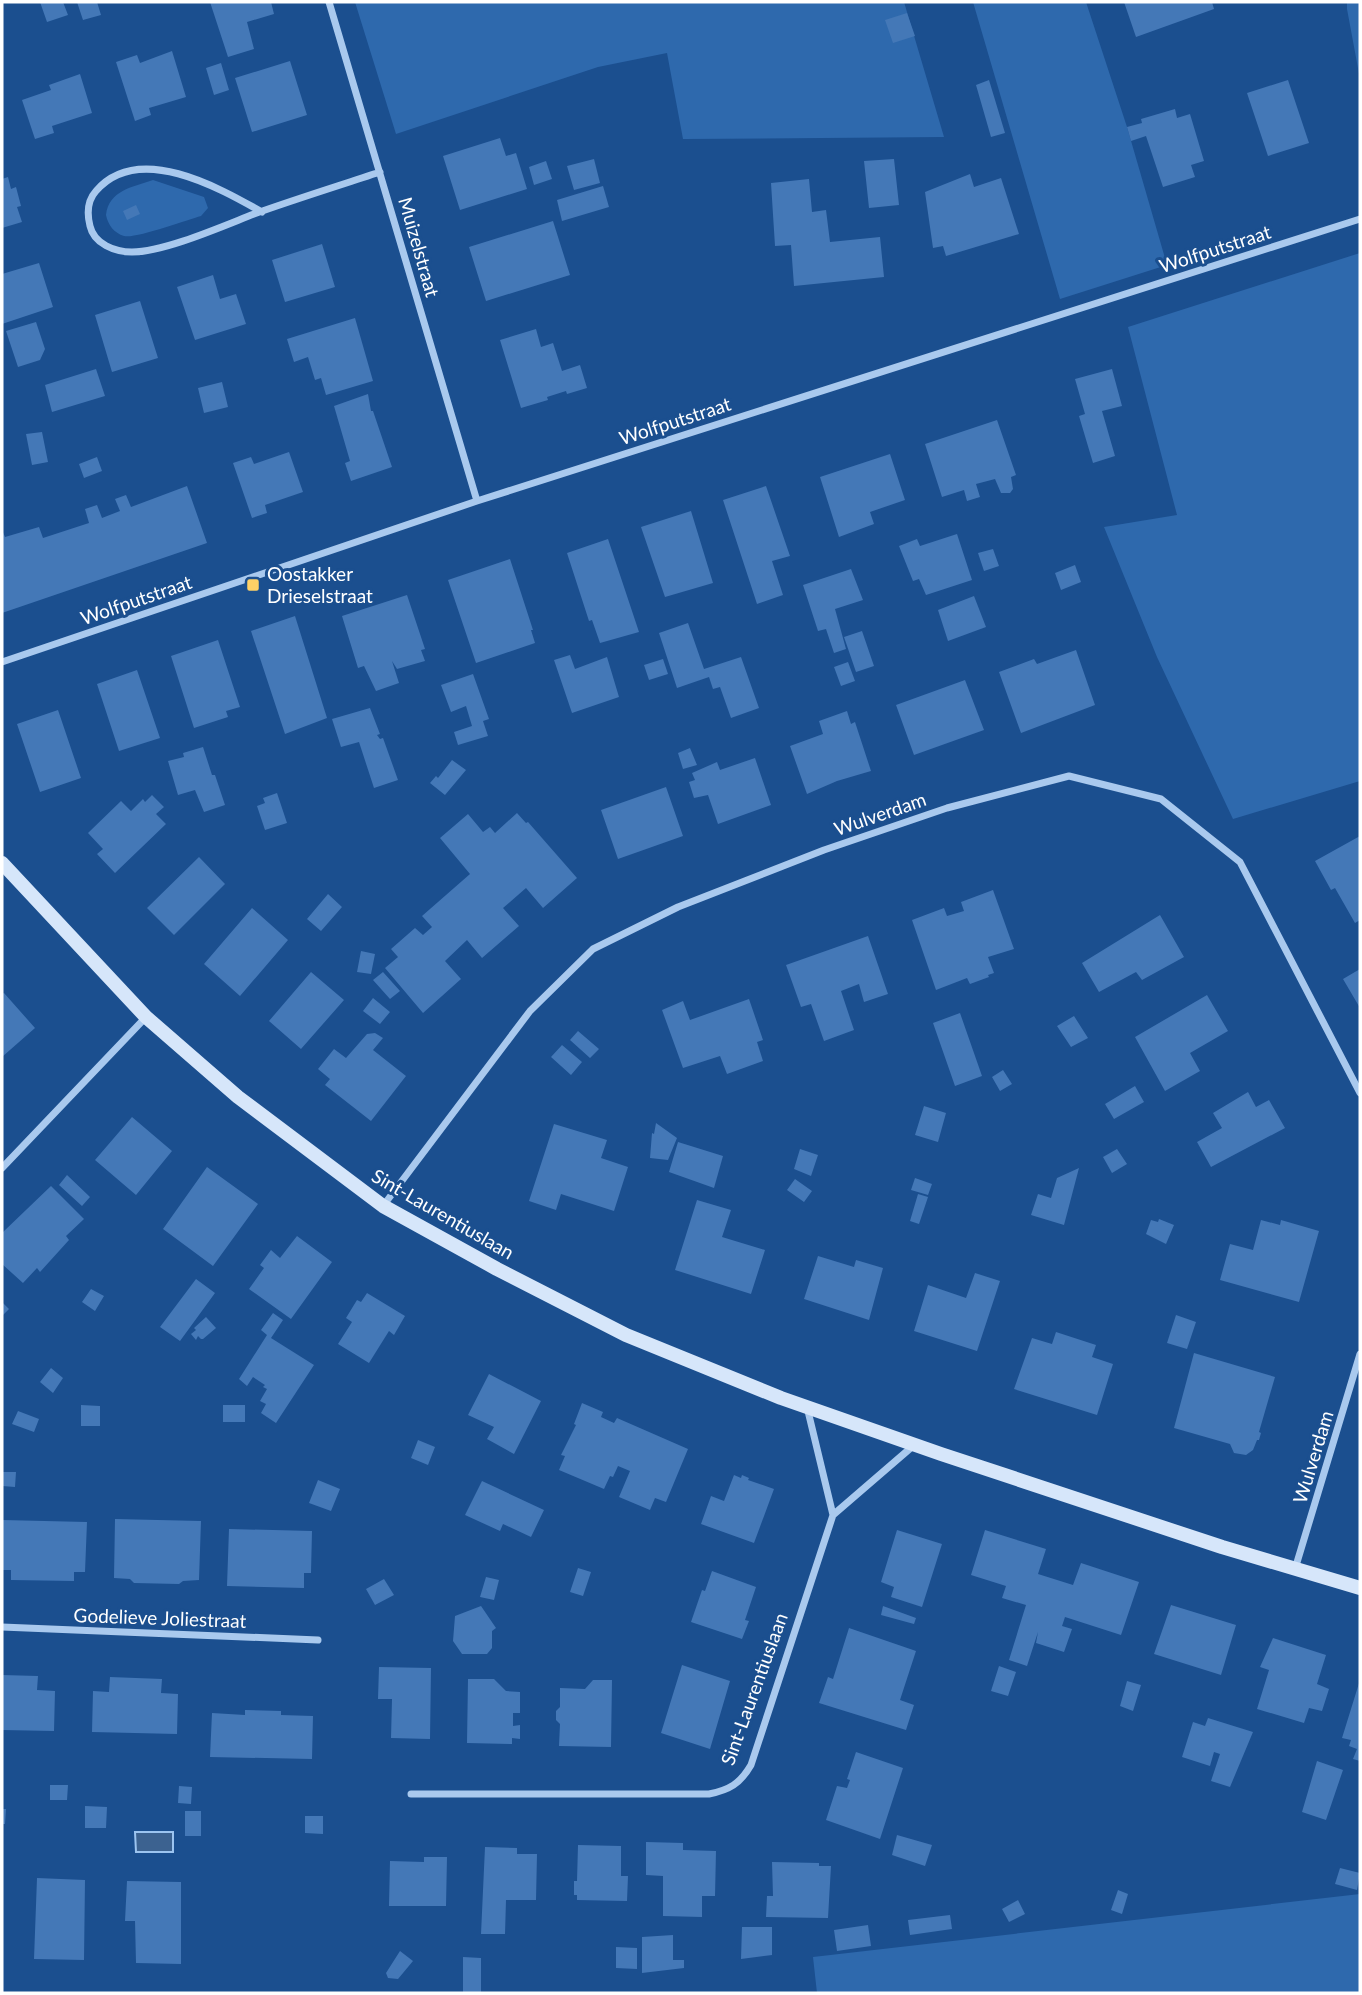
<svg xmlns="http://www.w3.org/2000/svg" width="1362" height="1995" font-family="Lato,sans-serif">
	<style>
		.green { fill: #2e69ad }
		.water { fill: #3c6290; stroke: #9cc4f0; stroke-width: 2 }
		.building { fill: #4478b7 }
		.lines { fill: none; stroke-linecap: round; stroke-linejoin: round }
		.street { stroke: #a9c9ee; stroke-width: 7 }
		.secondary { stroke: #d6e6fa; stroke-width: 14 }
		.poi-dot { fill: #ffd166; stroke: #1b4f8f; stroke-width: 2.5 }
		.labels { text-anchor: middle; stroke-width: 6; stroke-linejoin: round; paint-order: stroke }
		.street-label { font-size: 19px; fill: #fff; stroke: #1b4f8f }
		.poi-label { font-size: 19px; fill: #fff; stroke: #1b4f8f; text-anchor: start }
	</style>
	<rect width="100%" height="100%" fill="#1b4f8f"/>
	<!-- green -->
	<path class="green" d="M355 2H904L944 137 683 139 667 53 598 67 396 134Z
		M973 2H1086L1127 127 1167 265 1060 299Z
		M1347 2H1360V79L1347 9Z
		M153 180 204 197 208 208 201 216C187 220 135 239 124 236 114 233 108 225 106 215 109 190 133 187 153 180Z
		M1360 253V781L1233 819 1157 657 1104 527 1177 515 1128 327Z
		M1360 1894V1993H817L813 1957Z"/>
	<!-- water -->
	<path class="water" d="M135 1832H173V1852H136Z"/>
	<!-- building -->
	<path class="building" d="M40 2H63L68 15 47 22Z
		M77 2H97L101 15 83 20Z
		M210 2H271L274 14 247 22 254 49 228 57Z
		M1124 2H1212L1214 9 1136 37Z
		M907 13 915 36 893 43 885 20Z
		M172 51 186 97 149 108 151 115 135 121 116 62 137 55 140 63Z
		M290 61 307 115 252 132 235 78Z
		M221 63 229 90 214 95 206 68Z
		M80 74 92 113 52 126 54 133 35 139 22 100 51 90 49 85Z
		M989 80 1005 133 991 137 976 85Z
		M1288 80 1309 143 1268 156 1247 93Z
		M1175 109 1177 118 1190 114 1204 161 1191 165 1195 177 1163 187 1146 136 1131 141 1127 127 1142 123 1141 119Z
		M500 138 506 156 516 153 527 189 460 210 443 156Z
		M594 159 600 183 574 190 567 166Z
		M894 159 899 205 869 208 864 161Z
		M546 161 552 179 534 185 529 167Z
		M970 174 974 187 1001 178 1019 234 946 256 943 246 933 248 925 192Z
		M8 177 11 189 16 187 21 206 17 207 22 222 2 228V179Z
		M809 179 812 212 826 210 830 242 880 237 884 277 794 286 791 245 775 246 771 183Z
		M603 186 609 207 562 221 557 200Z
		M136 205 140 214 127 220 123 211Z
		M553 221 570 275 486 301 469 247Z
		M322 244 335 287 285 302 272 260Z
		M39 263 53 307 2 324V274Z
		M213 275 220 299 236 294 246 324 195 340 177 287Z
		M140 301 158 358 112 372 95 315Z
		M355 318 373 381 326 395 321 378 315 380 308 357 294 362 287 339Z
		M36 322 45 349 40 360 18 367 6 331Z
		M536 329 541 347 553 343 562 371 580 365 587 388 567 394 566 391 547 397 548 400 521 408 500 340Z
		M96 369 105 396 52 412 45 385Z
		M1112 369 1122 406 1102 411 1115 456 1093 463 1079 416 1085 414 1075 379Z
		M222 382 228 407 204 413 198 388Z
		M368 394 371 411H373L392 467 351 481 345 463 350 461 334 406Z
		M997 420 1016 475 1011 477 1013 489 1010 493H1001L995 479 976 484 980 497 967 501 964 490 942 497 925 444Z
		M42 432 48 462 32 465 26 434Z
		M289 452 303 492 265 505 267 513 252 518 233 463 251 457 254 464Z
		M890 454 905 500 870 512 874 524 839 537 820 477Z
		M97 457 102 471 84 478 79 464Z
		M187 486 207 543 2 613V530L5 537 39 527 43 538 89 523 85 509 97 505 102 518 120 511 115 499 126 495 131 507Z
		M766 486 790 556 772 561 783 595 757 604 723 500Z
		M691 511 713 583 665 597 641 527Z
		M957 534 972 580 926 595 919 579 913 581 899 546 917 539 920 546Z
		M608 539 639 632 600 643 592 620 589 621 567 553Z
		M993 549 999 566 984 571 978 553Z
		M510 559 533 630H531L535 643 476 663 448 580Z
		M1075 565 1081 582 1061 590 1055 573Z
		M851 569 863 600 835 609 846 649 834 653 826 629 818 631 803 585Z
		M407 595 425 649 421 650 425 661 397 669 392 661 399 683 376 691 364 666 358 668 342 616Z
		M974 596 986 627 948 641 938 610Z
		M295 616 327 718 285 734 251 631Z
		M688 623 704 669 741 657 759 708 731 718 720 687 713 689 709 677 677 688 659 633Z
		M862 631 874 666 856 672 844 637Z
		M218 640 240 707 226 711 228 717 194 728 171 656Z
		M1076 650 1095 705 1021 733 999 672 1034 659 1037 664Z
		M570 655 575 669 607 657 619 697 572 713 554 660Z
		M663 659 668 674 649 680 644 665Z
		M848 662 855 681 841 686 834 667Z
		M137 670 160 738 119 751 97 684Z
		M473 674 489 719 483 721 488 736 458 745 454 732 472 726 466 706 451 712 441 685Z
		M965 680 984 730 914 755 896 705Z
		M370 708 380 734 377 735 380 739 383 738 398 780 374 788 359 742 341 747 332 719Z
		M58 710 81 778 40 792 17 724Z
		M847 711 851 724 855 722 871 771 837 781 807 794 790 746 823 734 819 721Z
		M203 747 212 775H215L225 805 204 812 195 790 178 795 168 761 184 757 183 753Z
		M690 748 697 765 683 769 678 753Z
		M755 758 771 805 718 824 708 795 694 798 689 782 695 780 692 773 717 762 720 770Z
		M452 760 466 770 445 795 430 783 436 776 438 778Z
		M666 787 683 836 618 859 601 810Z
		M277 793 287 823 265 830 257 806 265 803 263 798Z
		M152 795 164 807 156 814 166 824 115 873 97 854 103 849 88 833 121 801 131 811 143 799 145 802Z
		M517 813 526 823 528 822 577 878 543 908 526 888 503 908 519 926 482 958 467 940 445 961 461 979 423 1013 385 968 398 957 391 949 415 928 423 935 432 927 422 916 470 874 440 838 468 814 483 832 490 827 495 833Z
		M1360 836V920L1355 923 1335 888 1331 890 1315 861Z
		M199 857 225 884 174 935 147 908Z
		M993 890 1014 949 988 957 994 973 988 975 989 977 970 984 967 978 936 990 912 920 944 908 947 916 964 911 961 902Z
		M328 894 342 907 321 931 307 919Z
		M252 908 288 940 240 996 204 964Z
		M1160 915 1184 957 1142 980 1136 972 1099 992 1082 963Z
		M868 936 888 994 864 1002 859 984 841 991 854 1030 824 1041 811 1004 801 1007 786 965Z
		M361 951 375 954 371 974 357 972Z
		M1360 969V1008L1343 979Z
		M311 972 344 1000 301 1049 269 1021Z
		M383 972 400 991 390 999 373 980Z
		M4 993 35 1028 2 1057V994Z
		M1207 995 1228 1031 1190 1053 1200 1071 1165 1091 1135 1037Z
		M373 998 390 1012 380 1024 363 1011Z
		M749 999 763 1040 757 1042 763 1061 727 1074 720 1056 683 1068 662 1010 683 1001 690 1020Z
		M960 1013 982 1076 955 1086 933 1023Z
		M1074 1016 1088 1038 1071 1047 1057 1026Z
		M578 1031 599 1049 590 1058 570 1040Z
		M375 1033 383 1038 373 1050 406 1076 371 1121 325 1085 330 1079 318 1069 334 1049 346 1058 367 1034Z
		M562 1045 582 1062 571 1075 551 1057Z
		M1003 1070 1012 1084 1000 1091 992 1077Z
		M1135 1086 1144 1102 1114 1119 1105 1104Z
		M1248 1092 1256 1107 1269 1100 1285 1128 1211 1167 1197 1142 1222 1128 1213 1113Z
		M924 1106 946 1113 938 1142 915 1135Z
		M132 1117 172 1151 136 1195 95 1160Z
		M656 1123 677 1138 668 1160 650 1158 652 1133 654 1134Z
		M554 1124 607 1140 601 1158 628 1167 614 1211 561 1194 556 1210 529 1201Z
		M678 1142 723 1156 714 1188 669 1172Z
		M800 1149 818 1155 811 1176 794 1169Z
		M1117 1149 1127 1164 1112 1173 1103 1157Z
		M207 1167 258 1204 213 1266 163 1229Z
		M1079 1168 1064 1225 1031 1215 1038 1194 1051 1198 1057 1178Z
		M67 1175 90 1197 82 1206 59 1185Z
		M915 1178 932 1184 928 1195 911 1190Z
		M795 1179 812 1191 804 1202 787 1190Z
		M51 1186 84 1219 66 1236 69 1240 40 1272 37 1268 23 1283 2 1264V1233Z
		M918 1194 928 1197 919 1224 910 1221Z
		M697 1200 731 1210 722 1237 765 1250 751 1294 675 1270Z
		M1159 1219 1174 1225 1166 1244 1146 1234 1151 1220 1158 1222Z
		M1261 1220 1280 1225 1281 1220 1319 1231 1299 1302 1220 1280 1230 1244 1253 1250Z
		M297 1236 332 1262 291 1319 249 1289 264 1268 260 1265 271 1250 280 1258Z
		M818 1256 854 1267 856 1260 883 1268 869 1320 804 1299Z
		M975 1273 1000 1281 977 1351 914 1331 928 1285 966 1298Z
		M196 1279 215 1293 180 1341 160 1327Z
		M91 1289 104 1296 95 1311 82 1302Z
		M367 1293 405 1316 394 1335 389 1331 369 1363 338 1344 352 1322 346 1318 357 1300 361 1302Z
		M2 1302 9 1309 2 1316Z
		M273 1313 283 1320 271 1338 314 1365 276 1423 261 1413 266 1404 260 1401 267 1389 263 1387 265 1385 253 1377 247 1386 239 1379 267 1335 261 1330Z
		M1176 1315 1196 1322 1187 1349 1167 1343Z
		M206 1317 216 1328 203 1339H201L198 1336 196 1340 191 1334 196 1330 194 1328Z
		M1056 1332 1096 1345 1092 1357 1113 1364 1097 1415 1014 1389 1032 1338 1052 1344Z
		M1194 1353 1275 1377 1259 1432 1261 1433 1259 1440H1257L1253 1450 1246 1455 1234 1453 1230 1444 1174 1428Z
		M51 1368 63 1378 53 1393 40 1382Z
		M489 1374 541 1401 514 1454 487 1439 494 1427 468 1415Z
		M582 1403 603 1412 601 1417 614 1423 617 1418 688 1449 666 1502 655 1498 650 1510 619 1497 630 1471 618 1466 613 1477 610 1476 604 1489 559 1470 565 1456 561 1455 576 1425 574 1424Z
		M81 1405 100 1406V1426H81Z
		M223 1405H245V1422H223Z
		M18 1411 39 1419 34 1432 12 1424Z
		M418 1440 435 1447 428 1465 411 1458Z
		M2 1472H16L15 1487 2 1486Z
		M734 1475 741 1478 742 1475 749 1478 748 1480 774 1489 754 1543 701 1524 711 1496 724 1501Z
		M318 1480 340 1489 331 1511 309 1503Z
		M482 1481 544 1510 531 1537 503 1524 500 1531 465 1515Z
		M115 1519 201 1521 199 1580 183 1581 179 1584 134 1583 130 1579 114 1578Z
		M2 1520 87 1522 85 1572H74V1581L11 1580V1570H2Z
		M229 1529 312 1531 311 1573H304V1588L227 1586Z
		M897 1530 942 1544 922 1607 891 1597 894 1587 881 1582Z
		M985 1530 1046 1549 1038 1574 1073 1585 1081 1563 1139 1582 1121 1635 1065 1617 1062 1626 1072 1629 1064 1652 1036 1643 1038 1632 1027 1666 1009 1660 1026 1605 1002 1598 1006 1586 971 1575Z
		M578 1568 591 1572 583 1596 570 1592Z
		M712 1571 756 1587 745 1620 749 1621 742 1639 691 1622 702 1590 705 1591Z
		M486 1577 499 1580 494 1600 480 1597Z
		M384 1579 394 1595 375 1605 366 1589Z
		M1171 1605 1236 1625 1221 1675 1154 1654Z
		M481 1606 496 1628 492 1631V1648L487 1654H462L453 1641 455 1616Z
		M883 1606 916 1618 914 1624 881 1615Z
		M849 1628 916 1651 900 1700 914 1705 906 1730 819 1703 828 1677 833 1679Z
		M1273 1638 1326 1655 1317 1684 1329 1689 1322 1711 1309 1708 1304 1723 1257 1709 1269 1670 1260 1667Z
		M682 1665 730 1681 710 1749 661 1733Z
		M999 1666 1016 1672 1008 1696 991 1691Z
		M379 1667 431 1668 430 1739 391 1738 392 1699H378Z
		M2 1675 38 1676 37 1690 55 1691 54 1731 2 1730Z
		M110 1677 162 1679 161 1693 178 1694 177 1734 92 1732 93 1691 109 1692Z
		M468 1679H494L506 1691 520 1692V1713H513V1726L520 1725V1739L512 1738V1744L467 1743Z
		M593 1680H612L611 1747 559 1746 560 1724 556 1720V1711L560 1707V1688L585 1689Z
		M1360 1680V1761L1353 1759 1357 1749 1349 1746 1351 1740 1342 1738Z
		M1127 1681 1141 1685 1133 1711 1120 1706Z
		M245 1710 281 1711V1715L313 1716 312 1759 210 1757 212 1713 245 1715Z
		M1208 1718 1253 1732 1230 1787 1211 1781 1220 1754 1214 1752 1210 1766 1182 1757 1193 1722 1205 1726Z
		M856 1752 903 1768 880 1839 826 1820 837 1786 847 1788 850 1780 847 1779Z
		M1317 1761 1343 1770 1326 1820 1302 1812Z
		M50 1785H68L67 1800H50Z
		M179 1786 192 1787 191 1804 178 1803Z
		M85 1806 107 1807 106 1828H85Z
		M2 1809H6L5 1824H2Z
		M185 1811H201V1836H185Z
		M305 1816H323V1834L305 1833Z
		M897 1835 932 1845 925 1866 892 1855Z
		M646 1842 683 1843V1850L716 1851 715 1896H702V1917L663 1916V1876L646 1875Z
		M578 1845 621 1846V1876H628L627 1901 577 1900V1895H574V1881H577Z
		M485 1847 517 1848V1854H537L536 1900H506L505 1934H481Z
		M424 1857H447L446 1906H389L390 1861 424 1862Z
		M772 1862 819 1863V1866H831L828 1918 766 1917 767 1896H773Z
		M1340 1868 1360 1873 1357 1890 1335 1884Z
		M37 1878 85 1880 84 1960 34 1959Z
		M127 1881 181 1882V1964L136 1963 135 1921H125Z
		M1118 1890 1128 1894 1122 1914 1111 1910Z
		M1018 1900 1025 1914 1009 1922 1002 1909Z
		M950 1915 952 1929 910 1935 908 1920Z
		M868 1925 871 1946 837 1951 834 1930Z
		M742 1927H772V1955L741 1959Z
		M673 1935V1960H684V1968L642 1973V1937Z
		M616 1947 637 1948V1969L616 1968Z
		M400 1951 413 1961 398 1979 388 1978 386 1973Z
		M463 1957 481 1958V1993H463Z"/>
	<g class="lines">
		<!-- street -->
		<path class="street" d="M329 2 477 501
			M262 212C218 187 138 142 96 191 87 201 87 214 90 226 94 244 115 252 132 252 164 252 223 226 254 214 296 199 338 186 380 172
			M2 662 477 501 1360 219
			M2 1168 146 1017
			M383 1206 530 1011 593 949 678 907 824 850 947 808 1069 776 1161 799 1240 862 1360 1093
			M807 1407 833 1515
			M1295 1569 1360 1354
			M2 1627 318 1640
			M411 1794H709C729 1790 740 1784 751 1765L833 1515 913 1446"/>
		<!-- secondary -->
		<path class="secondary" d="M2 863 146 1017 238 1097 383 1206 497 1269 626 1335 781 1398 941 1454 1222 1547 1360 1588"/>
	</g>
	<!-- markers -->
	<rect class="poi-dot" x="246" y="578" width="14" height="14" rx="3.5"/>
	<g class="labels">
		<!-- street labels -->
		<g class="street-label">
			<text transform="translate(419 247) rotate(74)" y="7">Muizelstraat</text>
			<text transform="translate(1215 249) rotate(-18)" y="7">Wolfputstraat</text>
			<text transform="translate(675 421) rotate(-18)" y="7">Wolfputstraat</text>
			<text transform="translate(136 600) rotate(-19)" y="7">Wolfputstraat</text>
			<text transform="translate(880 814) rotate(-19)" y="7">Wulverdam</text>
			<text transform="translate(443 1214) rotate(30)" y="7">Sint-Laurentiuslaan</text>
			<text transform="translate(1313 1457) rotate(-73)" y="7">Wulverdam</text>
			<text transform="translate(160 1618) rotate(2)" y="7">Godelieve Joliestraat</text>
			<text transform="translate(754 1689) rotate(-70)" y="7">Sint-Laurentiuslaan</text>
		</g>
		<!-- poi labels -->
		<g class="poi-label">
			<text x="267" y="581">Oostakker<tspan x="267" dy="22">Drieselstraat</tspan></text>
		</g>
	</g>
	<!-- border -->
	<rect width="1362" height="1995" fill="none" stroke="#ffffff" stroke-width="7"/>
</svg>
